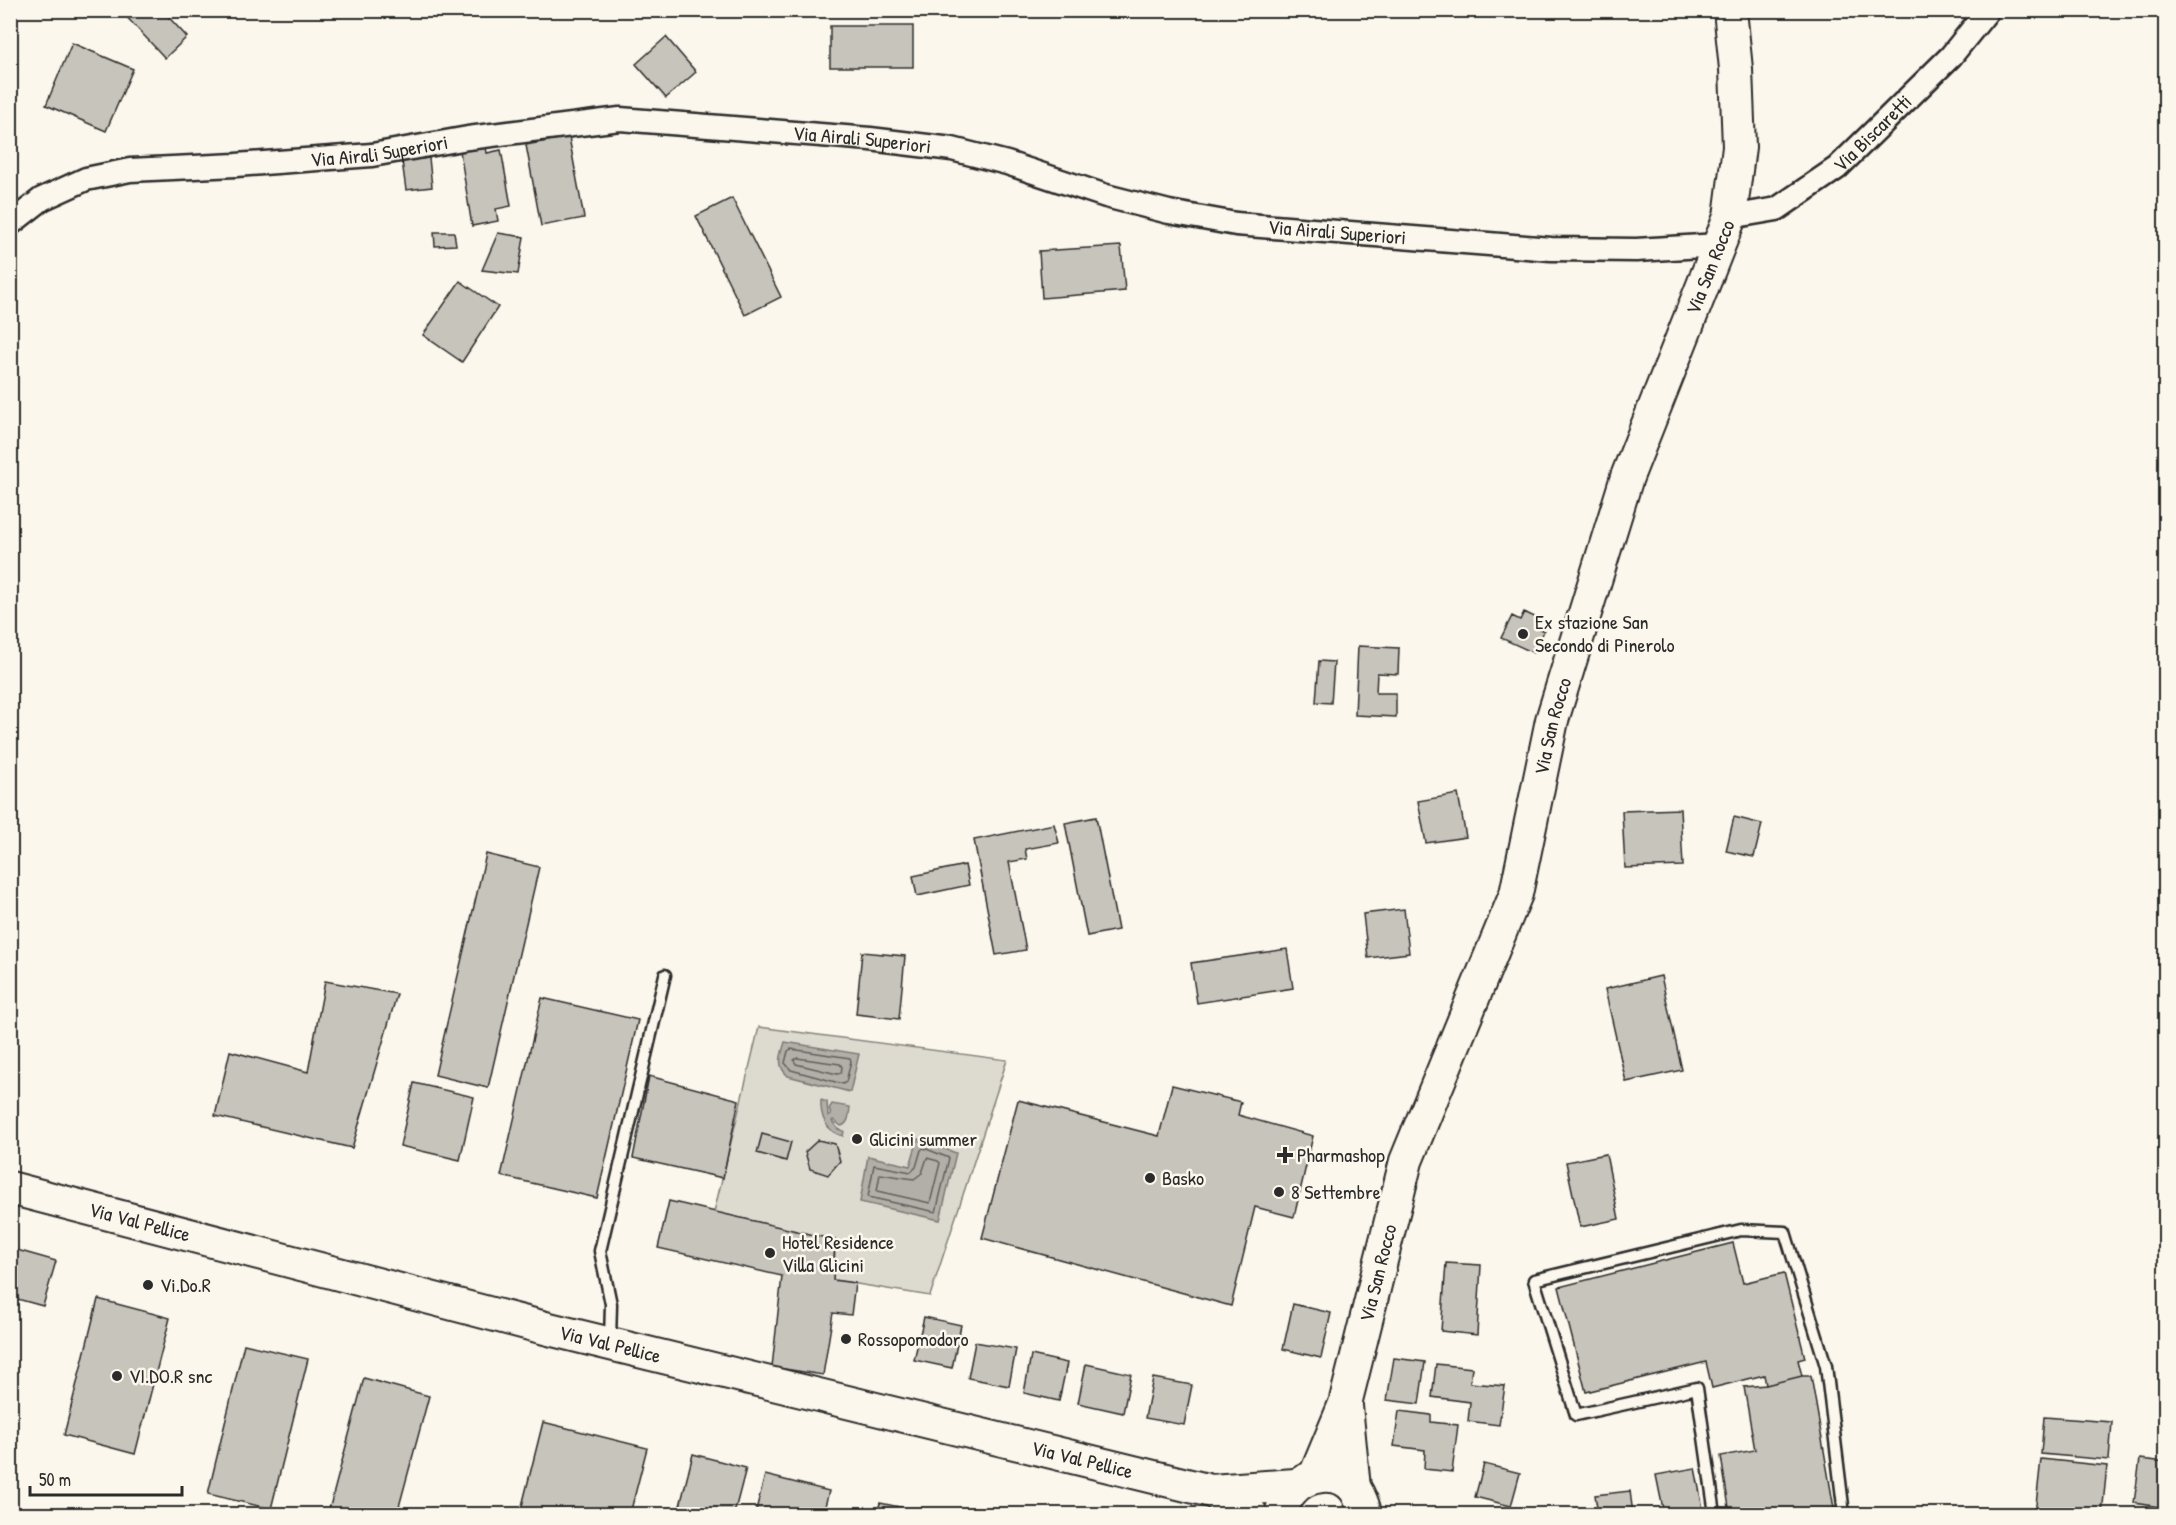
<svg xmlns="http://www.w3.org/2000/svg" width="2176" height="1525" font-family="'Patrick Hand',sans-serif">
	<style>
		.green { fill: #dddad0; stroke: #84827e; stroke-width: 1.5 }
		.water { fill: #b1afa7; stroke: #7b7a75; stroke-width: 1.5 }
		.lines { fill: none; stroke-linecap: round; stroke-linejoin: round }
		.shore { stroke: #61605d; stroke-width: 1.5 }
		.building { fill: #c7c4bc; stroke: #2b2b2b; stroke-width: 1.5 }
		.lane-casing { stroke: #2b2b2b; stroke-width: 15 }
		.street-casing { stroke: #2b2b2b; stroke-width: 27 }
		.secondary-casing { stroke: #2b2b2b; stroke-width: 36 }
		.lane { stroke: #fbf7ec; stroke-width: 10 }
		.street { stroke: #fbf7ec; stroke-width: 22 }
		.secondary { stroke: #fbf7ec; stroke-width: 32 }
		.poi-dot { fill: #2b2b2b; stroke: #fbf7ec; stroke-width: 2 }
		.labels { text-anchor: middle; stroke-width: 5; stroke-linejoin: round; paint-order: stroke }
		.street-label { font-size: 20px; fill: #2b2b2b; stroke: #fbf7ec }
		.poi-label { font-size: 20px; fill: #2b2b2b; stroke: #fbf7ec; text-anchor: start }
	</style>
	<rect width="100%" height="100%" fill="#fbf7ec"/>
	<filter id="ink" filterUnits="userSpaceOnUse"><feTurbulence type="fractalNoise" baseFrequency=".0167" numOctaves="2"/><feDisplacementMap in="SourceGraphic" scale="12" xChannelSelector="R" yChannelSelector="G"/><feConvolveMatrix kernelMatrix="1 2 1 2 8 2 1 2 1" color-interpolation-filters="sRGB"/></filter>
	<g filter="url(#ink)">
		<!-- green -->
		<path class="green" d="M759 1027 1007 1060 930 1296 833 1280 836 1240 714 1212Z"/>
		<!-- water -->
		<path class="water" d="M785 1042 859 1054 850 1092 788 1076C776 1065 781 1056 785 1042Z
			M821 1100 827 1102 828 1116 831 1115 829 1109 832 1104 850 1107C849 1115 849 1124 841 1126L833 1120 832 1121 838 1129 844 1131 843 1136C826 1132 820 1116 821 1100Z
			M918 1139 956 1153 940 1220 860 1202 868 1156 910 1166Z"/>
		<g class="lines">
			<!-- shore -->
			<path class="shore" d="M791 1049 850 1058 851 1061 846 1082 843 1084 791 1070 785 1063 788 1051Z
				M797 1058 840 1064 842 1067 841 1073 837 1074 796 1064 794 1060Z
				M924 1148 949 1158 936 1212 868 1197 874 1165 911 1172 916 1167 921 1150Z
				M927 1158 938 1161 940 1163 930 1203 877 1191 880 1174 914 1179 922 1173Z"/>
		</g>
		<!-- building -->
		<path class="building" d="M162 10 187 37 165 58 121 11Z
			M830 26H913V67H830Z
			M666 37 696 72 666 98 636 64Z
			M72 43 133 69 106 131 46 105Z
			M569 137 584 218 541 226 526 145Z
			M486 147 487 153 501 150 511 206 496 209 498 221 472 226 460 151Z
			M429 158 432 187 406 190 402 161Z
			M732 198 781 297 745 315 696 216Z
			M434 232H454L456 245 435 246Z
			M498 233 524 237 518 274 482 270Z
			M1121 246 1125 291 1042 298 1039 251Z
			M460 281 498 307 462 362 423 335Z
			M1524 612 1539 619 1535 627 1544 631 1534 653 1501 638 1512 616 1520 620Z
			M1358 646 1399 648 1398 674 1377 673 1376 693H1396V717L1355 715Z
			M1319 661 1334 662 1331 703 1316 702Z
			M1458 794 1466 837 1426 843 1418 801Z
			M1680 809 1683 866 1625 868 1622 811Z
			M1096 817 1118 930 1087 936 1065 823Z
			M1734 817 1762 824 1754 857 1726 851Z
			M1054 824 1059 843 1025 849 1027 859 1009 862 1026 950 996 955 974 840Z
			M486 854 539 867 488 1088 435 1075Z
			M965 865 969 885 917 896 913 876Z
			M1404 909 1409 953 1368 958 1363 914Z
			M1287 949 1293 988 1197 1003 1191 963Z
			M862 952 905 956 899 1019 856 1014Z
			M1661 976 1682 1070 1626 1082 1605 989Z
			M325 981 397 994 352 1148 215 1116 230 1051 308 1072Z
			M542 998 638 1020 597 1198 501 1176Z
			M649 1076 739 1100 723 1178 633 1158Z
			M414 1083 474 1097 460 1160 400 1146Z
			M1172 1085 1241 1102 1238 1115 1313 1136 1294 1217 1255 1207 1231 1306 982 1238 1018 1100 1159 1136Z
			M762 1134 791 1142 786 1161 757 1153Z
			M818 1140 835 1144 840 1161 828 1175 810 1169 805 1152Z
			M1606 1154 1619 1219 1580 1227 1566 1162Z
			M669 1201 835 1240 833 1280 855 1283 851 1315 833 1313 823 1375 772 1367 782 1276 658 1248Z
			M1733 1243 1743 1283 1784 1273 1805 1358 1798 1360 1802 1376 1766 1385 1764 1375 1712 1388 1706 1362 1586 1392 1559 1287Z
			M10 1248 56 1261 43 1306 10 1297Z
			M1446 1263 1481 1265 1477 1335 1441 1331Z
			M98 1299 170 1318 135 1454 64 1435Z
			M1293 1304 1331 1313 1321 1358 1283 1349Z
			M924 1317 961 1325 952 1368 914 1360Z
			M975 1342 1016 1349 1009 1386 968 1378Z
			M244 1344 308 1359 271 1509 208 1494Z
			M1031 1355 1067 1363 1059 1401 1024 1393Z
			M1394 1358 1425 1362 1419 1404 1387 1400Z
			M1086 1364 1131 1374 1123 1413 1078 1403Z
			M1436 1364 1472 1368 1470 1383 1505 1386 1499 1425 1468 1421 1470 1402 1432 1397Z
			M1802 1376H1811L1835 1514H1730L1721 1456 1755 1450 1744 1387 1766 1385Z
			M364 1378 429 1396 397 1514H328Z
			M1153 1378 1192 1385 1184 1425 1145 1418Z
			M1399 1411 1431 1415V1422L1458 1425 1452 1472 1424 1469 1425 1450 1394 1446Z
			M2044 1417 2112 1422 2109 1460 2041 1454Z
			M543 1422 647 1448 630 1514H520Z
			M693 1454 746 1468 734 1514H678Z
			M2041 1459 2107 1466 2102 1514H2035Z
			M2140 1459 2166 1462V1508L2134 1503Z
			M1484 1464 1520 1473 1511 1506 1475 1497Z
			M1695 1468 1704 1514H1664L1656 1475Z
			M765 1475 829 1491 823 1514H755Z
			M1630 1491 1633 1514H1598L1595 1495Z
			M880 1503 934 1514H877Z"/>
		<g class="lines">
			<defs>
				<path id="lane" d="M610 1341 611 1304 600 1251 665 975
					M1715 1514 1697 1388 1576 1415 1534 1280 1741 1230 1785 1232 1826 1366 1844 1514"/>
				<g id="street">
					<path id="s1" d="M1730 217 1777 209 1837 168 1951 56 1988 10"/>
					<path id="s2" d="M10 224 42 199 86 179 130 170 236 165 372 155 468 138 620 119 870 139 952 149 1007 163 1106 196 1169 212 1236 224 1551 249 1636 250 1719 245"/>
				</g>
				<g id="secondary">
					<path id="s3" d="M10 1188 549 1329 1211 1491 1251 1514"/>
					<path d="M1346 1406 1354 1488"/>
					<path id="s4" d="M1315 1476 1345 1404 1406 1161 1516 894 1552 720 1627 477 1730 217 1739 147 1736 69 1730 10"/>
					<path d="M1211 1491 1295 1485"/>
					<path d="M1282 1514C1282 1506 1285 1500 1290 1493 1304 1474 1338 1468 1355 1489 1359 1495 1364 1507 1365 1514"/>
				</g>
			</defs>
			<!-- lane casing -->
			<use href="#lane" class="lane-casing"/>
			<!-- street casing -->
			<use href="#street" class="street-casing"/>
			<!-- secondary casing -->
			<use href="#secondary" class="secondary-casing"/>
			<!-- lane -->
			<use href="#lane" class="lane"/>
			<!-- street -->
			<use href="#street" class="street"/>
			<!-- secondary -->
			<use href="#secondary" class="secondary"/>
		</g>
	</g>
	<!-- markers -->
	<g class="poi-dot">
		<circle cx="1523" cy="634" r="6"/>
		<circle cx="857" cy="1139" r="6"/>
		<path d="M1282 1146h6v6h6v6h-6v6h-6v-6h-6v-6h6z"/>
		<circle cx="1150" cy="1178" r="6"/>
		<circle cx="1279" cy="1192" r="6"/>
		<circle cx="770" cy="1253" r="6"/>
		<circle cx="148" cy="1285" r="6"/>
		<circle cx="846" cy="1339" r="6"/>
		<circle cx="117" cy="1376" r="6"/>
	</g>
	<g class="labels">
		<!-- street labels -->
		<g class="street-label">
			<text dy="7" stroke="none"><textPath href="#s1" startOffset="170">Via Biscaretti</textPath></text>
			<text dy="7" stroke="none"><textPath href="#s2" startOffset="870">Via Airali Superiori</textPath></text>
			<text dy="7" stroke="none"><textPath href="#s2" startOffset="384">Via Airali Superiori</textPath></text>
			<text dy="7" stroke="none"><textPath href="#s2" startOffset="1356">Via Airali Superiori</textPath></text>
			<text dy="7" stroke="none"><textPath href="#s4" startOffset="1275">Via San Rocco</textPath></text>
			<text dy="7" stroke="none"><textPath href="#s4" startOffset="789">Via San Rocco</textPath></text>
			<text dy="7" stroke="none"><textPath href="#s3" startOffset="134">Via Val Pellice</textPath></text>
			<text dy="7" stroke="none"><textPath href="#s4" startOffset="213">Via San Rocco</textPath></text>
			<text dy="7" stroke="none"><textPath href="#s3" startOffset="620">Via Val Pellice</textPath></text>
			<text dy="7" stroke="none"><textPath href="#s3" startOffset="1106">Via Val Pellice</textPath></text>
		</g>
		<!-- poi labels -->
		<g class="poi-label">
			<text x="1535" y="629">Ex stazione San<tspan x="1535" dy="23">Secondo di Pinerolo</tspan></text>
			<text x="869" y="1146">Glicini summer</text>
			<text x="1297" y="1162">Pharmashop</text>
			<text x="1162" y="1185">Basko</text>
			<text x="1291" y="1199">8 Settembre</text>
			<text x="782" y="1249">Hotel Residence<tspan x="782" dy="23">Villa Glicini</tspan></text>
			<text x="160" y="1292">Vi.Do.R</text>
			<text x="858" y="1346">Rossopomodoro</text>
			<text x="129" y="1383">VI.DO.R snc</text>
		</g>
	</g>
	<!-- margin -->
	<rect width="2176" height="1525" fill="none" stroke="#fbf7ec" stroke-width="36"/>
	<rect x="18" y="18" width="2140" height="1489" fill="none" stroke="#2b2b2b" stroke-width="2" filter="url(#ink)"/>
	<!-- scale -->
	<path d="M30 1486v9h152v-9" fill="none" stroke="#2b2b2b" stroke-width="3"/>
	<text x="39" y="1486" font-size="18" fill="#2b2b2b" stroke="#fbf7ec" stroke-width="4.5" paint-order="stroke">50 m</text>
</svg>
